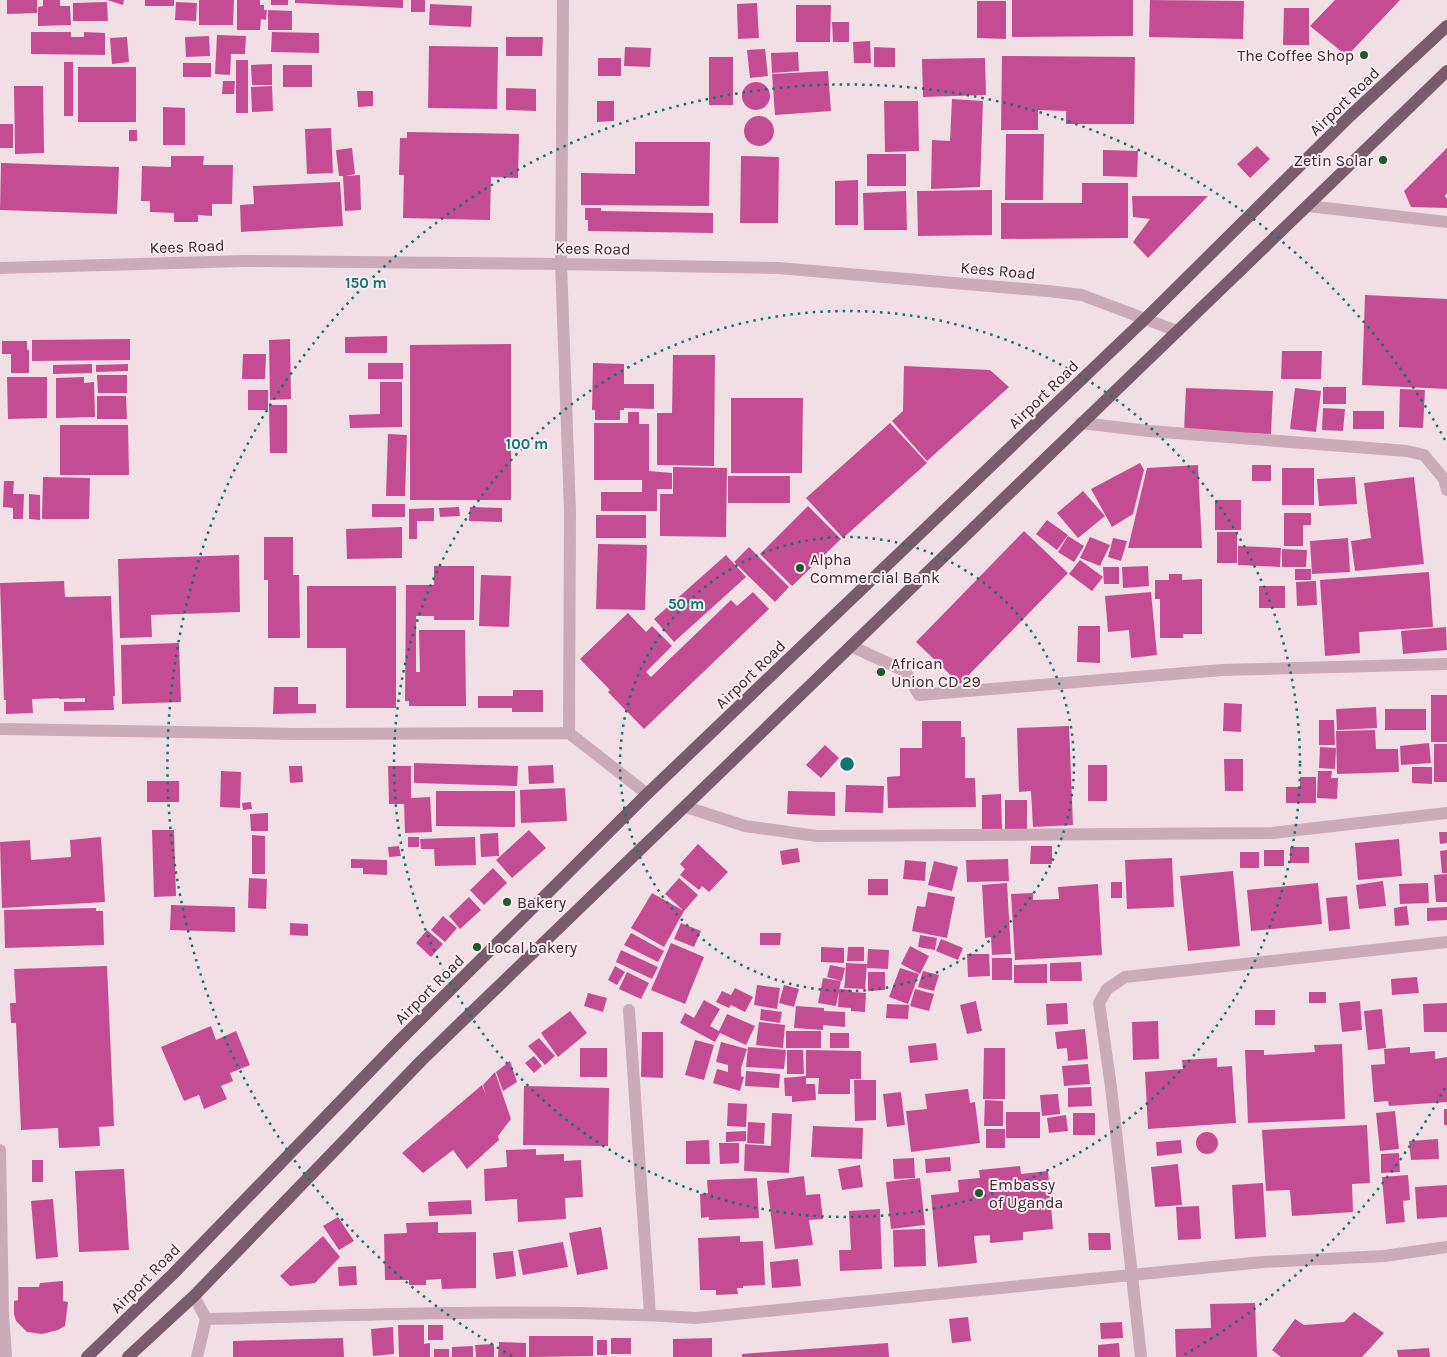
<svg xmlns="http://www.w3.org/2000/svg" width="1447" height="1357" font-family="Karla,sans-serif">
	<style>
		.building { fill: #c34c93 }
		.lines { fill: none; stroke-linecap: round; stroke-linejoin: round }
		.minor { stroke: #cbabb7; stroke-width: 12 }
		.major { stroke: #7a5b6b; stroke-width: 12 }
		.ring { fill: none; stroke: #0f766e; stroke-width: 2.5; stroke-dasharray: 2.5 5 }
		.poi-dot { fill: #20592d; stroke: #faebf0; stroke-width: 2 }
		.labels { text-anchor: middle; stroke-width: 4; stroke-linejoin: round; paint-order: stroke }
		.poi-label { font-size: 16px; fill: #382a31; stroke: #faebf0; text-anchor: start }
		.street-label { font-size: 16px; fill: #382a31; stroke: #faebf0 }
		.centre { fill: #0f766e; stroke: #faebf0; stroke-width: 2.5 }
		.ring-label { font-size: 15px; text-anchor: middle; font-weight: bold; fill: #0f766e; stroke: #faebf0; stroke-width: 4; stroke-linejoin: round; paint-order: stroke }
	</style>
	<rect width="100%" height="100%" fill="#f2dfe5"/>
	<!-- building -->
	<path class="building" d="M7 0H37V13L7 14Z
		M43 0H60V6H70L71 25 38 26V7L43 6Z
		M107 0H124L123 5Z
		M145 0H174V6H145Z
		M199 0H234L233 25H199Z
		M237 0H260V5H264V10H267L266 20 261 19 260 30H237Z
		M271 0H288V5H271Z
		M295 0H403V8L295 3Z
		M411 0H425V12H411Z
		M1012 0H1133V36L1012 37Z
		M1150 0 1244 1 1243 39 1149 37Z
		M1335 0H1400L1347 56 1310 26Z
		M977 1H1006V39L977 38Z
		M107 2 108 21H73V3Z
		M176 2 197 3 196 21 175 20Z
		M757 3 759 38 738 39 737 4Z
		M430 4 472 6 471 27 429 25Z
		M796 5H831L830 42H796Z
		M1284 8H1309V45H1283Z
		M268 10 292 11V30H268Z
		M832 22H849V42H833Z
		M31 32H71V37H84V32L105 33V55L31 54Z
		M272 32 319 33V53L271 52Z
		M217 35 246 36 245 54H231L230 75 215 74Z
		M209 36 210 56 186 57 185 37Z
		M127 37 129 62 112 64 110 38Z
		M506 37H543L542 56H506Z
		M870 41 871 63H854L853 42Z
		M429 46 498 47 497 109 428 108Z
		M625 47 651 48 650 67 624 66Z
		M874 47 895 48V67H874Z
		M765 49 768 76 750 78 747 50Z
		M798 52 799 71 772 73 771 53Z
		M1002 56 1135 57 1134 124H1066V111L1038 110V130H1001Z
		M709 57H733V105H709Z
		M598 58H621V76H598Z
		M985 58 986 95 923 97 922 59Z
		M236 60H248V113H236Z
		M64 62H73V116H64Z
		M183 63H211V77H183Z
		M272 64V85H252L251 65Z
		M283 65H312V87H283Z
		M78 67H136V122H78Z
		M828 71 831 111 775 115 772 74Z
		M223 81H235L234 94H222Z
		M742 96a14 14 0 1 1 28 0a14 14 0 1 1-28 0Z
		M14 86H43L44 153 15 154Z
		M272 86 273 111 252 112 251 87Z
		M506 88 536 89V111L506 110Z
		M357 91H373V106L358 107Z
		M952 99 983 101 980 187 931 189 932 140 950 141Z
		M597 101H614V121L597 122Z
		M884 101H918L919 151 885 152Z
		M163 107 185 108V145H163Z
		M744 131a15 15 0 1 1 30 0a15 15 0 1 1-30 0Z
		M0 124H13V148H0Z
		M331 128 333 173 307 174 305 129Z
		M129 130H137V141H129Z
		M407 132 519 134 518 178 491 177 490 220 403 218 404 175H399L400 138H407Z
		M1006 134H1044L1043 200H1005Z
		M635 142H710L709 206 581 205V173L635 174Z
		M1257 146 1270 159 1250 178 1237 164Z
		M352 148 355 174 345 176 360 175 361 210 345 211 343 176H339L336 150Z
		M1447 148V193L1445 196 1447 199V208L1411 207 1404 191Z
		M1103 150 1138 151 1137 177 1103 176Z
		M867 154H906V186H867Z
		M171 156H204L203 165H233L232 204H212V216L198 215V222H174V213L150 212V201H141L142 166 171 167Z
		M741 156 779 157 778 223H740Z
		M1 163 119 167 117 214 0 210Z
		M858 180V225H835V181Z
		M340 182 343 226 241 232 240 205 254 204 253 186Z
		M1082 183H1128V238L1001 239V203H1082Z
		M992 190V235L918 236 917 191Z
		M906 191 907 230H864L863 193Z
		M1132 196H1208L1148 258 1133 242 1150 219 1133 217Z
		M585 208H601V211L713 213V233L588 231V220H585Z
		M1365 295 1447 299V389L1362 385Z
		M387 336V353H345V337Z
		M130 339V360L32 361V340Z
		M290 339 291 399 270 400 269 340Z
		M2 341H27V350H29V373H11V354H2Z
		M511 344V500H410V345Z
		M1282 351H1322L1321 379H1281Z
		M243 354H266L265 379H242Z
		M673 355H715L714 466 657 465V413H672Z
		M368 363H403V379H368Z
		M593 363 624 364V384H654V409L624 408V410H620V420H595V410H592Z
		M92 364V373L53 374V365Z
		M128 364V371L96 372V365Z
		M904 366 990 370 1009 387 927 461 892 421 903 411Z
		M97 375H127V393H98Z
		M7 377H47V418L8 419Z
		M84 377V383L94 382 95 417 56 418V378Z
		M380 382H402V427L350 428 349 415 380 414Z
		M1323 387H1346V404H1323Z
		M1186 388 1273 391 1271 434 1184 431Z
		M1295 388 1321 391 1316 432 1290 429Z
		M1400 389 1425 390 1423 428 1399 427Z
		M248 390H268V410H248Z
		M97 396H126L127 419H97Z
		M731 398H803L802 473H731Z
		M269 405H287V453H270Z
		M1323 408 1345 409 1343 431 1322 430Z
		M1353 411H1384V429H1353Z
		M628 412H639V424H649V471L672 473V489H657V511H601V492H642V480H594V423H628Z
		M890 423 927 463 843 538 806 498Z
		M60 425H128L129 475H60Z
		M388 434 407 435 405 496H386Z
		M1140 463 1144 470 1133 514 1112 527 1091 489Z
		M1198 465 1202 548H1128L1147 468Z
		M1252 465H1271V481H1252Z
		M673 467 727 468 726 537 660 536V494H673Z
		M1282 468H1314V505H1282Z
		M728 476H790V503H728Z
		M43 477 90 478 89 519H42Z
		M1355 477 1357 504 1319 506 1317 479Z
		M1414 477 1424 564 1355 571 1351 541 1371 538 1364 483Z
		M4 481H14L13 494H24L23 519H13V508L3 507Z
		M1083 491 1105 516 1078 538 1057 513Z
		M29 494 40 495V520L29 519Z
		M1215 500H1241V530H1215Z
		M372 504H405V517H372Z
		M808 506 841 539 792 586 760 554Z
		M459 507 460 516 440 517 439 508Z
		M470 507 502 508V522L469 521Z
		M434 508V521H417V539H409V509Z
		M1284 513H1311V525H1303V546H1284Z
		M596 515H646V538H596Z
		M1047 520 1068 535 1057 550 1036 534Z
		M402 527V558L347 559 346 529Z
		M1024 531 1068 573 960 684 916 642Z
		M1217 532H1237V563H1217Z
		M1068 536 1084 546 1074 562 1058 552Z
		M264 537H293V575H299L300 638H268V580H264Z
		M1090 537 1110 545 1100 566 1080 558Z
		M1113 538 1127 541 1121 561 1108 557Z
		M1348 538 1350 572 1312 574 1310 541Z
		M598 544 647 545 645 610 596 609Z
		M1238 546 1281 548 1280 567 1238 565Z
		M749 547 789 587 775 602 734 562Z
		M1282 549 1307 550 1306 567H1282Z
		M239 555 240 612 151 615 152 637 120 638 118 559Z
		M726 555 746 577 674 642 654 619Z
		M1080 560 1103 577 1092 591 1069 574Z
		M434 566H474V620H434V616H416V672H420L419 630H465L466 706H409V701H405L406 585H434Z
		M1148 566 1149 586 1123 588 1122 567Z
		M1103 567H1119V584H1104Z
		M1295 569H1311V580H1295Z
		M1429 572 1433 627 1359 632 1360 653 1325 656 1320 580Z
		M1169 574H1182V580L1202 579V634H1183V638H1160V599H1155V580H1169Z
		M481 575 511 576 509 627 479 626Z
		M64 581 65 597 111 596 115 696H113L114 710 64 711V702H85V698L59 699V698L32 699 33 713 6 714V700H4L0 583Z
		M1316 581 1317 605 1297 606 1296 582Z
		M307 586H396V708H346V648H307Z
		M1259 586H1285V608H1259Z
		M753 592 769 609 644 729 608 692 610 690 580 659 628 613 646 632 652 626 672 646 646 672 651 677 731 600 737 606Z
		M1151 592 1157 655 1131 658 1129 630 1108 632 1105 596Z
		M1078 626H1100V663L1077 662Z
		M1446 627 1447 650 1403 654 1401 631Z
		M179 643 181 702 122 704 121 645Z
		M274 687H298V704H316V713L273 714Z
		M513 690H543V712H512V708H478V696H513Z
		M1431 695H1447V742H1431Z
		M1224 703 1242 704 1241 732 1223 731Z
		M1376 707 1377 728 1337 730 1336 709Z
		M1385 709H1426V730H1385Z
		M1319 720H1334L1335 745H1319Z
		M922 721H961V737H965V778H975L976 807 888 808 887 777 900 776V748H922Z
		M1069 726 1073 825 1033 827 1031 791 1019 792 1017 728Z
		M1375 730 1376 749H1398L1399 772 1337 774 1336 731Z
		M1429 743 1431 763 1401 765 1400 746Z
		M1434 744H1447V782H1434Z
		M825 745 839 758 821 778 806 765Z
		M1320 747 1336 748 1335 769 1319 768Z
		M1224 759H1243V791H1225Z
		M414 763 518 766 517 786 414 783Z
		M553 765 554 783 529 784 528 766Z
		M1088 765H1107V801H1088Z
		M289 766H302L303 782 290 783Z
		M388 766H411V798L430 797 432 832 405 833 404 804H389Z
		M1412 767H1432V784L1412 783Z
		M221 771 241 772 240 808 220 807Z
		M1318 771H1332L1331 778H1338L1337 799 1317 798Z
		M1300 777H1316V803H1286V787H1300Z
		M147 781H179V802H147Z
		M846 785 884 786 883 813 845 812Z
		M565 788 567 821 521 823 520 790Z
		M436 791H515V827L436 826Z
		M788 791 835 792V816L787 814Z
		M1001 794 1002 830 982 831V795Z
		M1005 800H1027V831H1005Z
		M251 802 252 809 243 810 242 803Z
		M268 813V831H251L250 814Z
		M152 830H174L176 896 154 897Z
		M529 830 546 848 512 878 496 860Z
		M1439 832H1447V843L1440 844Z
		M498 833 499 856 481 857 480 834Z
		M252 835 265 836V874H252Z
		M101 837 105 902 2 908 0 842 30 840 31 860 71 857 70 840Z
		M408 837H419V847H408Z
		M475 837 476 865 435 866 434 849H421L420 839Z
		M1399 839 1402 876 1358 880 1355 843Z
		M698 844 728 872 709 892 702 886 699 890 680 875 685 869 680 864Z
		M399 846 401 856 389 857 388 847Z
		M1031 846H1052V864H1030Z
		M1290 847H1309V863H1290Z
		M798 848 800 862 782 865 780 851Z
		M1264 850H1284V866H1264Z
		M1447 850V873H1442L1440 851Z
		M1240 852H1259V868H1240Z
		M1172 858 1174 907 1127 909 1125 860Z
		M351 859 387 860V875L363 874V868H351Z
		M1008 859 1009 881 967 882 966 860Z
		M905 860 926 862 925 881 903 879Z
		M934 861 958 867 952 891 928 885Z
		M493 868 507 883 484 905 470 890Z
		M1233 871 1240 946 1188 951 1180 876Z
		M1447 874V902H1436L1434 875Z
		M249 878 267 879 266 909 248 908Z
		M679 878 698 895 684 911 665 894Z
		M868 879H888V895H868Z
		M1383 881 1386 906 1359 909 1356 885Z
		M1111 882H1122V898H1111Z
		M1007 883 1011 954 992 955 991 937 985 938 982 885Z
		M1318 883 1322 924 1251 931 1247 890Z
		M1428 883 1429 903 1400 904 1399 884Z
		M1098 884 1102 955 1015 960 1011 894 1033 893V900L1059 899 1058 887Z
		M928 892 955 897 947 938 912 931 917 906 925 907Z
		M652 893 684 911 664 947 631 928Z
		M1347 896 1350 929 1329 931 1326 898Z
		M469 897 481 910 460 929 449 916Z
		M171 905 235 907V932L170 930Z
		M1407 906 1409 925 1395 926 1394 908Z
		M1447 907V920L1427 921V908Z
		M96 908V911H103L104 945 5 948 4 910Z
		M443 916 457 928 445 942 431 930Z
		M290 923 308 924V936L290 935Z
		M681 923 701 931 694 947 674 939Z
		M427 930 443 944 431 957 416 943Z
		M631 933 664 951 658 962 624 945Z
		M760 933H781L780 945H760Z
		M920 935 937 938 935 950 918 947Z
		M941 939 963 948 958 960 936 951Z
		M671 943 704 957 685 1004 651 990Z
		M910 946 929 956 920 974 901 964Z
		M821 947 844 948V963L821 962Z
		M848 947H864V961H847Z
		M868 949 889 950 888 969 867 968Z
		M621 950 658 967 652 979 616 962Z
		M967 954H989L990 976 968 977Z
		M992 958H1012V980H992Z
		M1081 962 1082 981H1050V963Z
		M846 963 867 964 865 989 844 988 845 982H846H845Z
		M1047 964V983H1014V965Z
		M830 965 845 968 842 981 827 977Z
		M107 966 114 1126 99 1127 100 1146 59 1148 58 1128 21 1130 16 1023H11L10 1003H16L14 969Z
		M615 966 625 972 617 985 608 980Z
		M900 968 919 974 908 1004 889 997Z
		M923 971 939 975 934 991 918 987Z
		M627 972 649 983 641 999 619 989Z
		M868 972H885V990L868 991Z
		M1417 977 1419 993 1392 995 1391 979Z
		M823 978 841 981 836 1006 818 1003Z
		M757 985 780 988 777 1009 754 1005Z
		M784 985 799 989 794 1007 779 1003Z
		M735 988 753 997 745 1012 731 1005 729 1008 716 1002 722 991 731 995Z
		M839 989 852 990V992L866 993 865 1012 851 1011V1008L838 1007Z
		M915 989 934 994 929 1011 910 1006Z
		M1309 992H1326V1003H1309Z
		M588 993 607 998 603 1012 584 1006Z
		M704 1000 720 1009 710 1026 719 1031 727 1014 755 1026 746 1045 720 1033 715 1042 680 1023 685 1013 694 1018Z
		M976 1001 982 1031 967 1034 960 1005Z
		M1360 1001 1362 1030 1342 1032 1339 1003Z
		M1067 1003 1068 1024 1047 1025 1046 1004Z
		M1447 1003V1032H1424L1423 1004Z
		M887 1004 909 1005 908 1019 886 1018Z
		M796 1006 824 1008V1011L845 1012V1027L823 1025V1030L794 1028Z
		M761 1009 782 1012 780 1023 760 1020Z
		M1382 1009 1386 1048 1368 1050 1364 1011Z
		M1255 1010H1275V1025H1255Z
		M570 1011 587 1033 558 1057 541 1033Z
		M1158 1021 1159 1059 1133 1060 1132 1022Z
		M759 1022 785 1025 783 1048 756 1045Z
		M211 1026 216 1040 236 1031 250 1065 230 1073 233 1081 221 1086 227 1099 204 1109 199 1095 184 1101 161 1047Z
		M1085 1029 1088 1059 1068 1061 1067 1048 1057 1049 1055 1032Z
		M786 1031H821V1048H786Z
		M642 1032H663V1078L641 1077Z
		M830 1033H849V1048H830Z
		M539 1038 555 1056 545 1065 528 1046Z
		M695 1040 714 1045 704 1080 685 1075Z
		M721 1042 747 1049 741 1068V1076L744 1077 740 1091 713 1083 717 1069 728 1072V1065L716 1062Z
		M936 1043 938 1060 910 1063 908 1046Z
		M1342 1044 1345 1119 1248 1123 1245 1050H1264V1055L1315 1052 1314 1045Z
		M748 1047 786 1050 784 1069 746 1067Z
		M1410 1047V1053L1435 1051V1059L1447 1057V1102L1389 1106 1388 1101 1374 1102 1371 1065 1385 1064 1384 1049Z
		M580 1048H607V1077H580Z
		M984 1048H1005V1099H983Z
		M787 1050H803L804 1074H787Z
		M806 1050 861 1051V1079H850V1094H818L819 1078H806V1084H815L816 1100 792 1102V1096H785L784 1078 806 1076Z
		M534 1056 542 1066 534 1073 525 1063Z
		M1217 1058V1067L1232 1066 1236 1123 1148 1129 1145 1072 1183 1069 1182 1060Z
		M510 1061 517 1082 503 1091 496 1072Z
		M1088 1064 1090 1084 1064 1086 1062 1066Z
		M746 1071 780 1074 779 1088 745 1086Z
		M495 1072 511 1119 498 1136 499 1140 467 1169 453 1150 423 1173 402 1153 482 1085 486 1095 483 1085Z
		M854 1080H876V1120L855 1121Z
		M524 1086 609 1088 608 1146 523 1145Z
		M1091 1087 1092 1106 1068 1107V1088Z
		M968 1089 970 1103 975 1102 980 1143 911 1152 906 1111 927 1109 925 1094Z
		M901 1092 905 1125 887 1127 883 1094Z
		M1058 1094 1060 1114 1042 1116 1040 1095Z
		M985 1100 1003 1101V1126H984Z
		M728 1103 747 1104 746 1127 727 1126Z
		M1444 1109H1447V1125H1444Z
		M1395 1111 1399 1149 1380 1151 1376 1113Z
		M1006 1112H1040V1138H1006Z
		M772 1113 792 1114 789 1173 744 1171 745 1144 771 1146Z
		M1073 1113H1095V1135H1073Z
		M1066 1115 1068 1131 1049 1133 1047 1118Z
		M748 1122 765 1123 764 1144 747 1143Z
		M1367 1125 1370 1183 1352 1184 1353 1212 1292 1216 1290 1190 1266 1191 1262 1130Z
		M813 1126 863 1128 862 1159 811 1157Z
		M986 1129H1005V1148H986Z
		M746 1131V1141L726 1142V1132Z
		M1196 1143a11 11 0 1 1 22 0a11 11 0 1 1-22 0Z
		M1438 1139 1439 1159 1411 1160 1409 1141Z
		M709 1140 710 1164H686V1141Z
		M1181 1140 1182 1153 1157 1156 1156 1142Z
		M719 1143H739V1163L720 1164Z
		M536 1149V1155L564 1154V1161L581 1160 583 1197 565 1198 566 1219 518 1222 517 1199 485 1201 484 1169 507 1167 506 1150Z
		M1399 1153 1400 1172 1381 1173V1154Z
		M950 1157 951 1171 926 1173 925 1159Z
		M914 1158 915 1178 894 1179 893 1159Z
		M32 1160H43V1182H32Z
		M1178 1164 1182 1205 1155 1207 1151 1167Z
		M860 1165 863 1187 842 1190 838 1169Z
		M1020 1166 1021 1174 1048 1171 1053 1229 1023 1232V1240L990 1243V1235L974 1236 977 1263 938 1267 931 1195 959 1192 958 1180 980 1178 979 1170Z
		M124 1169 129 1250 79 1252 75 1171Z
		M1408 1175 1410 1200 1403 1201 1405 1222 1386 1224 1382 1177Z
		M804 1176 806 1195 820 1194 823 1219 809 1220 813 1245 775 1249 767 1181Z
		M757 1178 759 1218 709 1220V1217L701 1218 700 1194 708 1193 707 1180Z
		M920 1178 925 1225 891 1229 886 1182Z
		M1263 1183 1266 1237 1235 1239 1232 1185Z
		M1447 1185V1217L1417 1219 1415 1187Z
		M53 1199 58 1257 36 1259 31 1201Z
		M471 1200 472 1214 429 1216 428 1202Z
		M1199 1206 1201 1239 1178 1240 1176 1207Z
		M880 1209 882 1269 840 1271 839 1250H851L849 1211Z
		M338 1217 354 1241 339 1250 323 1226Z
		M438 1222V1233L476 1232V1288L442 1289 441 1279 426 1280V1285H409V1280H385L384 1234 407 1233 406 1223Z
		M601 1227 608 1269 577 1275 569 1233Z
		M925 1229 926 1266 894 1267 893 1230Z
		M1088 1233H1110L1111 1250H1089Z
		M323 1236 340 1257 315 1283 290 1286 280 1276Z
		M740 1236V1242L763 1241 765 1285 743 1286V1288H737L738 1294 716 1295V1290H700L698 1238Z
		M563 1242 568 1267 523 1275 518 1250Z
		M513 1251 516 1276 496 1279 493 1253Z
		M798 1259 801 1286 772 1288 770 1262Z
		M356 1266 357 1285 339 1286 338 1267Z
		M63 1281V1301L68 1302 65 1326 58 1330 42 1334 27 1332 16 1321 14 1314V1301L18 1300V1287H39L40 1283Z
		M1255 1303 1257 1357H1176L1175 1329 1211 1328 1210 1304Z
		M1354 1312 1384 1333 1362 1357H1281L1272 1350 1295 1319 1304 1325 1344 1322Z
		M968 1317 971 1341 952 1343 949 1319Z
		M1122 1322 1123 1338 1101 1339 1100 1323Z
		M398 1325H424V1344L430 1343V1357H399Z
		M428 1325H443V1340H428Z
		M393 1327 394 1354 373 1356 371 1329Z
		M529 1336H593V1356L529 1357Z
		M343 1338 344 1357H233V1341Z
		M611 1338H631V1354H611Z
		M712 1338V1357H673V1339Z
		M597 1340H607V1355H597Z
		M499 1342 526 1343V1357H498Z
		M888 1343 889 1357H742V1354Z
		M1119 1343 1120 1357H1098V1345Z
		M494 1344V1357H476L475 1345Z
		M473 1346V1357H452V1347Z
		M1429 1348 1430 1357H1398L1397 1350Z
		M434 1349H449V1357H434Z"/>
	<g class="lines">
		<!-- minor -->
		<path class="minor" d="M563 0 561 264 570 511 569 733
			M1308 206 1447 222
			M0 268 244 261 561 264 778 268 1048 291 1082 295 1177 331
			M1081 423 1149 431 1407 451 1424 455 1444 479 1447 490
			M851 646 905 671 919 695 1222 670 1447 664
			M0 729 294 734 569 733 647 794
			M686 807 745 826 817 836 1272 833 1447 813
			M629 1010 650 1315
			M0 1150 3 1314 6 1357
			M194 1296 206 1319 197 1357
			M206 1319C369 1315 533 1307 696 1318L1263 1262 1384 1256 1447 1247
			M1141 1357 1111 1087 1099 1003 1107 989 1125 977 1447 942"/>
		<!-- major -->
		<path class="major" d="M87 1357 174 1273 399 1041 647 794 1145 319 1350 116 1447 26
			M128 1357 194 1296 422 1060 1447 71"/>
	</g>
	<!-- distance rings -->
	<g class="ring">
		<circle cx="847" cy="764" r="227"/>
		<circle cx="847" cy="764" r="453"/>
		<path d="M1445 1088A680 680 0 0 1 1182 1356M512 1356A680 680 0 1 1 1445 440"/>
	</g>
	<!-- markers -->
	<g class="poi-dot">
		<circle cx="1364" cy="55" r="5"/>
		<circle cx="1383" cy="160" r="5"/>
		<circle cx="800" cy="568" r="5"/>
		<circle cx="881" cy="672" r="5"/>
		<circle cx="507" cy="902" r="5"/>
		<circle cx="477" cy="947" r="5"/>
		<circle cx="979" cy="1193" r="5"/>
	</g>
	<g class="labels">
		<!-- poi labels -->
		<g class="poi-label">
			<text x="1354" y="61" text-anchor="end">The Coffee Shop</text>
			<text x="1373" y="166" text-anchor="end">Zetin Solar</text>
			<text x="810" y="565">Alpha<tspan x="810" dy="18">Commercial Bank</tspan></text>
			<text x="891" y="669">African<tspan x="891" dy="18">Union CD 29</tspan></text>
			<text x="517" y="908">Bakery</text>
			<text x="487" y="953">Local bakery</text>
			<text x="989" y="1190">Embassy<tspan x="989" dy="18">of Uganda</tspan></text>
		</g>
		<!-- street labels -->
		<g class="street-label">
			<text transform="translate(1344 101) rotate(-44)" y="6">Airport Road</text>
			<text transform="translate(187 246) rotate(-2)" y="6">Kees Road</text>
			<text transform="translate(593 248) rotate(1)" y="6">Kees Road</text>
			<text transform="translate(998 270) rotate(5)" y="6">Kees Road</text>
			<text transform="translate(1043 394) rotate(-44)" y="6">Airport Road</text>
			<text transform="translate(750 674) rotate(-44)" y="6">Airport Road</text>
			<text transform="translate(429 989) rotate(-45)" y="6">Airport Road</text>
			<text transform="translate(145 1278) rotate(-45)" y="6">Airport Road</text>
		</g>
	</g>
	<circle cx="847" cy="764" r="8" class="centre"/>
	<g class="ring-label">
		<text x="366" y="288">150 m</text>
		<text x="527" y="449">100 m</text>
		<text x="686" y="609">50 m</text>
	</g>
</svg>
